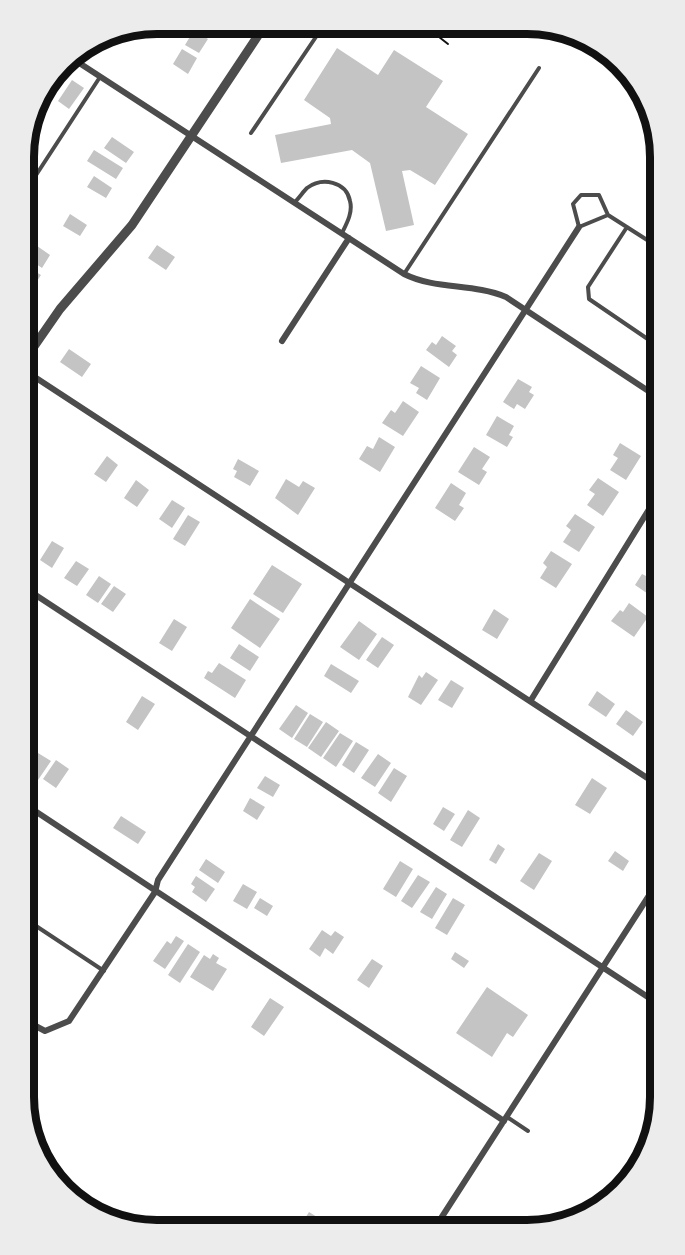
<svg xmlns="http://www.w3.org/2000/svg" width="685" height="1255" font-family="'Golos Text',sans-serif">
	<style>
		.building { fill: #c4c4c4 }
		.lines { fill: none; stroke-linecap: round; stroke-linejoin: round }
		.path { stroke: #111; stroke-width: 2 }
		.service { stroke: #4c4c4c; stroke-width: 4 }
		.minor { stroke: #4c4c4c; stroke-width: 6 }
		.tertiary { stroke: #4c4c4c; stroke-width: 9 }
		.rim { fill: none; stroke: #111; stroke-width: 8 }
	</style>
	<rect width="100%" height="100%" fill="#fff"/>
	<!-- building -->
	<path class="building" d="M197 24H218L211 34Z
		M194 30 208 39 199 53 185 45Z
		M337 48 378 75 394 50 443 81 426 107 468 134 435 185 410 170 402 171 414 225 386 231 370 163 352 150 281 163 275 135 331 124 330 118 304 100Z
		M182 49 197 58 188 74 173 64Z
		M72 80 84 88 69 109 58 101Z
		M112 137 134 152 126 163 104 148Z
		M94 150 123 168 116 179 87 161Z
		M94 176 112 188 106 198 87 187Z
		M70 214 87 225 80 236 63 226Z
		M30 241 50 255 42 268 26 257V248Z
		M157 245 175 257 166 270 148 258Z
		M26 266 41 275 33 287 26 282Z
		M442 336 456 346 452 351 457 355 449 367 426 350 432 342 436 345Z
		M69 349 91 364 82 377 60 362Z
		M421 366 440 378 427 400 416 393 419 388 410 383Z
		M518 379 532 387 529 392 534 395 525 409 517 404 514 409 503 402Z
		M403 401 419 412 403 436 382 423 391 410 395 413Z
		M497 416 514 426 509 435 513 437 507 447 486 435Z
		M379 437 395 447 380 472 359 459 367 446 373 449Z
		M620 443 641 456 626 480 610 470 618 458 613 455Z
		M474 447 490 457 482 469 487 472 479 485 458 472Z
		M107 456 118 465 106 482 94 474Z
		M238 459 259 471 250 486 234 477 237 471 233 469Z
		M598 478 619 492 603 516 587 505 595 494 589 490Z
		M286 479 299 487 303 481 315 488 298 515 275 498Z
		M136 480 149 490 137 507 124 498Z
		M451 483 466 493 459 505 464 508 455 521 435 508Z
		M172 500 185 508 172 528 159 519Z
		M575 514 595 527 579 552 563 542 571 530 566 526Z
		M188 515 200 522 185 546 173 539Z
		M52 541 64 548 52 568 40 560Z
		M551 551 572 564 556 588 540 578 547 567 543 563Z
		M76 561 89 569 77 586 64 578Z
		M272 565 302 584 283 613 253 594Z
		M653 567 657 569V594L654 598 635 585 642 574 646 576Z
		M99 576 111 584 98 603 86 595Z
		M114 586 126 594 113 612 101 604Z
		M250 599 280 619 260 648 231 628Z
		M629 603 648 617 634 637 611 621 620 610 623 612Z
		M494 609 509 619 497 639 482 630Z
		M174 619 187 627 172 651 159 643Z
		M359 621 377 634 359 660 340 647Z
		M382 637 394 645 378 668 366 660Z
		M239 644 259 657 250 671 230 658Z
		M219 663 246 680 235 698 204 678 208 671 212 673Z
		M331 664 359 681 351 693 324 676Z
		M426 672 438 680 421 705 408 697 419 675 422 678Z
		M451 680 464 688 452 708 438 700Z
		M597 691 615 704 606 717 588 705Z
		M142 696 155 704 138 730 126 722Z
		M296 705 308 713 292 738 279 729Z
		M626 710 643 722 633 736 616 724Z
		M310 714 323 722 307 747 294 739Z
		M326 722 339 731 321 757 308 748Z
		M340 733 353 741 336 767 323 758Z
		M356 742 369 750 354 773 342 765Z
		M38 753 51 761 38 780 29 774V767Z
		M378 754 391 763 375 787 361 778Z
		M56 760 69 769 56 788 43 779Z
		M394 768 407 776 391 802 378 793Z
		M265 776 280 785 273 797 257 788Z
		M592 778 607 788 590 814 575 805Z
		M250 798 265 807 257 820 243 811Z
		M443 807 455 814 444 831 433 824Z
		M468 810 480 818 462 847 450 840Z
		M121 816 146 832 138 844 113 828Z
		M498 844 505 849 496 864 489 860Z
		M615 851 629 861 623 871 608 861Z
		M539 853 552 861 534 890 520 881Z
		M206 859 225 872 218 883 199 870Z
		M400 861 413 869 396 897 383 889Z
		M418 875 430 882 412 908 401 901Z
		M196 876 215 889 206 902 192 892 195 887 191 884Z
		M243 884 257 892 247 909 233 901Z
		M436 887 447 894 432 919 420 912Z
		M260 898 273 906 267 916 254 908Z
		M453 898 465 905 447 935 435 928Z
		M322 930 331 936 335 931 344 937 333 954 325 948 320 957 309 949Z
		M176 936 184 941 165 969 153 961 167 941 171 944Z
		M188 944 200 952 180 983 168 975Z
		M455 952 469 961 464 968 451 959Z
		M213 954 219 958 216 963 227 969 213 991 190 977 204 955 210 959Z
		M372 959 383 966 369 988 357 980Z
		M487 987 528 1015 513 1037 507 1033 492 1057 456 1033Z
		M270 998 284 1007 264 1036 251 1027Z
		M309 1212 333 1227 299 1228Z"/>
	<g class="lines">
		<!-- path -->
		<path class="path" d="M425 26 448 44"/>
		<!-- service -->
		<path class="service" d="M251 133 324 25
			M25 192 100 77
			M294 203C299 198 303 192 307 188 322 177 346 181 350 201 353 212 347 223 342 233
			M608 215 579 227 573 204 581 195H599L608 215 655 245
			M627 227 588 287 589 299 655 344
			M404 274 539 68
			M30 922 104 971
			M507 1117 528 1131"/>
		<!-- minor -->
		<path class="minor" d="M70 57 404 274C436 290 473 283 506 297L656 396
			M282 341 349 238
			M27 372 658 785
			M28 590 660 1005
			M531 700 656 498
			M29 807 504 1121
			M30 1023 45 1031 69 1021 155 892 158 880 579 227
			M436 1226 659 880"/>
		<!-- tertiary -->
		<path class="tertiary" d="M26 358 60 309 132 225 265 25"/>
	</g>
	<!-- crop -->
	<path d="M0 0H685V1255H0ZM157 34H527A123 123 0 0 1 650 157V1097A123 123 0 0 1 527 1220H157A123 123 0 0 1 34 1097V157A123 123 0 0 1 157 34Z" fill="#ececec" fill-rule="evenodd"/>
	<path class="rim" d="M157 34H527A123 123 0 0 1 650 157V1097A123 123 0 0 1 527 1220H157A123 123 0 0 1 34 1097V157A123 123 0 0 1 157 34Z"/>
</svg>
